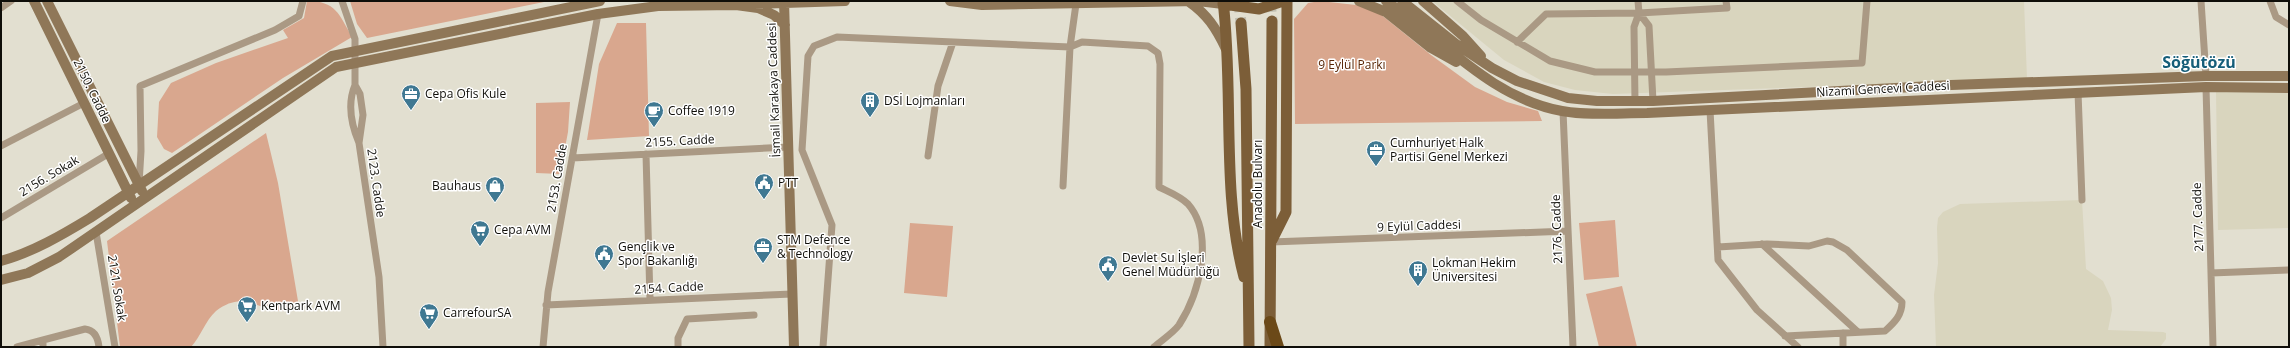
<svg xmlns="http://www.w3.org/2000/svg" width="2290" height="348" font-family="'Open Sans',sans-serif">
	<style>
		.built { fill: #d9d5be }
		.green { fill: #d9a78e }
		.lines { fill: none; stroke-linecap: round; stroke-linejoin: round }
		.primary-tunnel { stroke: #c2c0b2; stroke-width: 11; stroke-dasharray: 11 5.5; stroke-linecap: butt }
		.street { stroke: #aa9984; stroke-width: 7 }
		.secondary { stroke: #8f7758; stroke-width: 10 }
		.primary { stroke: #7c5e38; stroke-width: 11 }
		.highway { stroke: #6b4918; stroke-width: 12 }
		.labels { text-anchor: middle; stroke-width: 3; stroke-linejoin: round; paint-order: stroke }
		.park-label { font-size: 12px; fill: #582505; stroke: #fff }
		.street-label { font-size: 12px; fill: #0f0e09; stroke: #fff }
		.poi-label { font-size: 12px; fill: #0f0e09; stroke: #fff; text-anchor: start }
		.district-label { font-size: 16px; font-weight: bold; fill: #165e79; stroke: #fff }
	</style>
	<rect width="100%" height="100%" fill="#e2dfd0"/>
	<!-- built -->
	<path class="built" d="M1432 1H2024L2027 79 1613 94 1575 90 1544 82 1504 60Z
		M2289 91V228L2218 230 2216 92Z
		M2082 200 2086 269 2103 281 2111 298 2112 310 2108 330 2163 332 2166 333V339L2160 347H1936L1934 295 1938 263 1937 228 1938 218 1943 212 1960 204Z"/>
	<!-- green -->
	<path class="green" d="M307 1C336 1 339 14 352 37L283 78 172 153 164 149 157 137 159 102 171 83 216 63 288 38 283 30 304 18Z
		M350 1H549L367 38 357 24Z
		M1320 1 1356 5 1379 13 1431 55 1475 87 1507 102 1538 111 1542 121 1295 124 1294 19 1308 3Z
		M617 23H646L649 136 587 140 599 64Z
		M570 102 568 132 560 174 536 173V103Z
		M266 133 278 183 299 307C294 308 290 311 284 311 259 312 244 289 216 311 205 321 201 336 191 347H120L107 241Z
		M1615 220 1619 277 1584 280 1579 223Z
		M910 223 953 226 947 297 904 293Z
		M1622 286 1637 347H1599L1586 294Z"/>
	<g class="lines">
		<!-- primary-tunnel -->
		<path class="primary-tunnel" d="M1239 1 1241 23
			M1270 1 1272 21"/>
		<!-- street -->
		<path class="street" d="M342 1 355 39V85L360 94 363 115 359 143 379 277 383 347
			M1457 1 1481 20 1550 61 1595 72H1666L1862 63 1867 1
			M2201 1 2206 76
			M2270 1 2276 17 2289 25
			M1 8 11 1
			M1639 13 1649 26 1653 101
			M1517 42 1546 14 1639 13 1727 8 1726 1
			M355 85C347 104 351 124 359 143
			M2206 87 2213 347
			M2078 92 2082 200
			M1635 102 1634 27 1639 13 1638 1
			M1710 110 1718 260 1757 310 1798 347
			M1563 111 1573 347
			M1 146 84 103
			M646 154 650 300
			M928 156 938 86 953 42
			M572 158 789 147
			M139 184 141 151 140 86 275 30 299 16 303 1
			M1063 186 1070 47 1076 4
			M1 218 108 154
			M96 232 115 347
			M1271 242 1568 231
			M1762 244 1858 332
			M1718 247 1767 244 1809 246 1827 241 1833 242 1847 250 1902 302C1902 315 1895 322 1885 331L1785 336
			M2211 273 2289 270
			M546 305 792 294
			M1843 333V347
			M43 340 85 329C95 330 98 338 99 347
			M17 347 43 340V347
			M543 347 548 292 598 14
			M678 347V338L687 319 754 315
			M823 347 832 225 802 150 808 56 814 46 837 37 1070 47 1082 42 1148 46 1158 53 1160 64 1159 187C1169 192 1180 196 1188 204 1215 235 1199 294 1179 325 1173 333 1162 340 1154 347"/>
		<!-- secondary -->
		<path class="secondary" d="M34 1 131 198
			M47 1 142 191
			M784 1 794 347
			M950 1 982 5 1198 1 1223 4
			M1188 1C1207 14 1216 28 1226 49
			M1359 1 1386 12 1431 48 1456 62
			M1386 1C1443 40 1491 98 1562 111 1589 116 1619 113 1647 113L2206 87 2289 88
			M1402 1 1456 44 1492 68 1517 81 1568 98 1597 101H1653L1951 85 2206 76H2289
			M1423 1 1463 36 1481 56
			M754 4 845 1
			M1 261C33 252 62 235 90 218L332 56 600 1
			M1 280 28 273 59 257 336 67 598 14 658 6 736 5 758 8 774 15 785 25"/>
		<!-- primary -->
		<path class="primary" d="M1223 1C1234 91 1221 191 1244 277
			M1223 4 1259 9 1283 1
			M1241 23 1246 89 1249 347
			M1272 240 1286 212 1287 1
			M1270 347 1272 21"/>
		<!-- highway -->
		<path class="highway" d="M1270 322 1278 347"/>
	</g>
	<!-- icons -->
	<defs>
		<symbol id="office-pin" viewBox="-11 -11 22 30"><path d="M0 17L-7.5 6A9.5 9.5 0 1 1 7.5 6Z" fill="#3f7892" stroke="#fff"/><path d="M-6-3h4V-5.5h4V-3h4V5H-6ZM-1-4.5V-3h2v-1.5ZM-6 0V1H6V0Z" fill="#fff"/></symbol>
		<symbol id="building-pin" viewBox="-11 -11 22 30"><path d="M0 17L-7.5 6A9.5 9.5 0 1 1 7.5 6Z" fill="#3f7892" stroke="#fff"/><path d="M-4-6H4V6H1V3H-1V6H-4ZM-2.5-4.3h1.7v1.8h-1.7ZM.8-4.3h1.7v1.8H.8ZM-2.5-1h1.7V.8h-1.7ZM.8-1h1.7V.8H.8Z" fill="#fff"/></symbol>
		<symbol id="cafe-pin" viewBox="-11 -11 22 30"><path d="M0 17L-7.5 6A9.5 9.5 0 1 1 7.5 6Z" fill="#3f7892" stroke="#fff"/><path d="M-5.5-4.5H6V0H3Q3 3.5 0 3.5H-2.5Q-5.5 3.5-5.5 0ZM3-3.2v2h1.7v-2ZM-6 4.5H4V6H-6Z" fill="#fff"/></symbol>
		<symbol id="civic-pin" viewBox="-11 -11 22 30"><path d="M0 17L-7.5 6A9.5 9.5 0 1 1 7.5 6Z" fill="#3f7892" stroke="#fff"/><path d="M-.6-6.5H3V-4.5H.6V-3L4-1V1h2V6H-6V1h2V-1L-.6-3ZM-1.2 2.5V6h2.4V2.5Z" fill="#fff"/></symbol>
		<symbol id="shop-pin" viewBox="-11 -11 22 30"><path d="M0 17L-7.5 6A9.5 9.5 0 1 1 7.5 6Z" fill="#3f7892" stroke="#fff"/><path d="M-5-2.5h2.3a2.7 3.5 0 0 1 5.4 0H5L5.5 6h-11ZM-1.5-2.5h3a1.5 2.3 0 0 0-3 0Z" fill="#fff"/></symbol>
		<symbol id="supermarket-pin" viewBox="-11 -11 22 30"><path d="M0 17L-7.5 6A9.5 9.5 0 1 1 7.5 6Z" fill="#3f7892" stroke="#fff"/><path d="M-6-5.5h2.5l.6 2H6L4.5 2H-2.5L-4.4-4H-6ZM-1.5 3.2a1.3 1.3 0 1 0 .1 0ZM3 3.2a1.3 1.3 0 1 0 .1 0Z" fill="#fff"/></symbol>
	</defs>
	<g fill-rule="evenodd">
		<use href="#office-pin" x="400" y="83" width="22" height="30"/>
		<use href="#building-pin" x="859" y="90" width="22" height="30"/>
		<use href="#cafe-pin" x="643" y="100" width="22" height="30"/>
		<use href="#office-pin" x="1365" y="139" width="22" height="30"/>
		<use href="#civic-pin" x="753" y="172" width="22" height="30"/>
		<use href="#shop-pin" x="484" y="175" width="22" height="30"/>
		<use href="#supermarket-pin" x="469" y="219" width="22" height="30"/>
		<use href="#office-pin" x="752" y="236" width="22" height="30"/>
		<use href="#civic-pin" x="593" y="243" width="22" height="30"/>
		<use href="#civic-pin" x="1097" y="254" width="22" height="30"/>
		<use href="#building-pin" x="1407" y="259" width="22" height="30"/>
		<use href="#supermarket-pin" x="236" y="295" width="22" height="30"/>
		<use href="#supermarket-pin" x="418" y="302" width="22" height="30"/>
	</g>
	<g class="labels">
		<!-- park labels -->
		<g class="park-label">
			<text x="1352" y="69">9 Eylül Parkı</text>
		</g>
		<!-- street labels -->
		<g class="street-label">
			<text transform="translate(1883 89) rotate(-3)" y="4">Nizami Gencevi Caddesi</text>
			<text transform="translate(774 90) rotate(-92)" y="4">İsmail Karakaya Caddesi</text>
			<text transform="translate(92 91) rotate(64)" y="4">2150. Cadde</text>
			<text transform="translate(680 141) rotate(-3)" y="4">2155. Cadde</text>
			<text transform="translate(49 176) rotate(-31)" y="4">2156. Sokak</text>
			<text transform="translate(557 178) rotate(-80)" y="4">2153. Cadde</text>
			<text transform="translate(376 183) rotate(82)" y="4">2123. Cadde</text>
			<text transform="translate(1258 184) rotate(-90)" y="4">Anadolu Bulvarı</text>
			<text transform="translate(2198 217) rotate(-92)" y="4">2177. Cadde</text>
			<text transform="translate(1419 226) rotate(-2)" y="4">9 Eylül Caddesi</text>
			<text transform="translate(1557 229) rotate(-92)" y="4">2176. Cadde</text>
			<text transform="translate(117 288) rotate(81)" y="4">2121. Sokak</text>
			<text transform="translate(669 288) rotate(-3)" y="4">2154. Cadde</text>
		</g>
		<!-- poi labels -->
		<g class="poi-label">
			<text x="425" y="98">Cepa Ofis Kule</text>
			<text x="884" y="105">DSİ Lojmanları</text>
			<text x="668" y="115">Coffee 1919</text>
			<text x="1390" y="147">Cumhuriyet Halk<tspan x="1390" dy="14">Partisi Genel Merkezi</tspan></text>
			<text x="778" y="187">PTT</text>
			<text x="481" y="190" text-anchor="end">Bauhaus</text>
			<text x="494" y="234">Cepa AVM</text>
			<text x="777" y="244">STM Defence<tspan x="777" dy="14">&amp; Technology</tspan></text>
			<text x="618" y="251">Gençlik ve<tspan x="618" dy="14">Spor Bakanlığı</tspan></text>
			<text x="1122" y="262">Devlet Su İşleri<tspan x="1122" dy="14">Genel Müdürlüğü</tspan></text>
			<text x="1432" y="267">Lokman Hekim<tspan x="1432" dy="14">Üniversitesi</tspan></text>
			<text x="261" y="310">Kentpark AVM</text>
			<text x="443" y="317">CarrefourSA</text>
		</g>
		<!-- district labels -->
		<g class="district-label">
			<text x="2199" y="68">Söğütözü</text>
		</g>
	</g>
	<!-- border -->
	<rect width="2290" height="348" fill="none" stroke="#0f0e09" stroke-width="4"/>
</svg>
